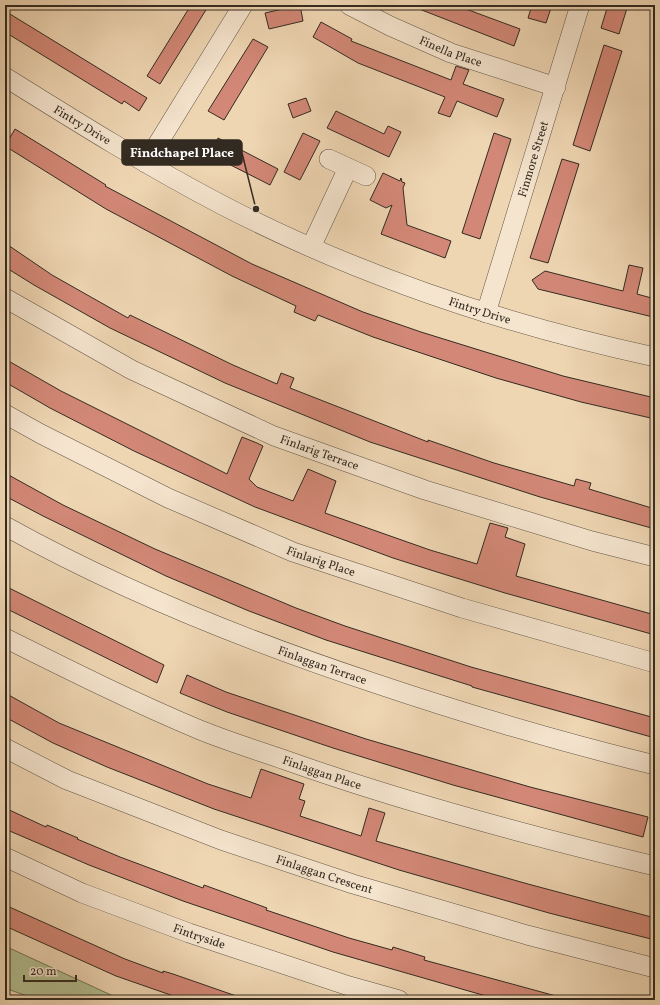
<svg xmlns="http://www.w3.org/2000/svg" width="660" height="1005" font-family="Vollkorn,serif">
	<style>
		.green { fill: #b3bf91; stroke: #737559 }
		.building { fill: #d38877; stroke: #332b21 }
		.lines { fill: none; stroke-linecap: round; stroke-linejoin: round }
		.minor-casing { stroke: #625646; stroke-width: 20 }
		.minor { stroke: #f5e4ce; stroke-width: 19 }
		.labels { text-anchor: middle; stroke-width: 4; stroke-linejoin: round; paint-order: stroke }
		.street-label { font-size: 12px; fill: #332b21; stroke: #f5e4ce }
		.leader { fill: none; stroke: #332b21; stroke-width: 1.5 }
		.callout-dot { fill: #332b21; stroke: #f5e4ce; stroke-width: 1.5 }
		.callout { fill: #332b21; stroke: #332b21; stroke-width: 1.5 }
		.callout-label { font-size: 13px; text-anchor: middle; font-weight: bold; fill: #fff }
	</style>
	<rect width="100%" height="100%" fill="#efd6b3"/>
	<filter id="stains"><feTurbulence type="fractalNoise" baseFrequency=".005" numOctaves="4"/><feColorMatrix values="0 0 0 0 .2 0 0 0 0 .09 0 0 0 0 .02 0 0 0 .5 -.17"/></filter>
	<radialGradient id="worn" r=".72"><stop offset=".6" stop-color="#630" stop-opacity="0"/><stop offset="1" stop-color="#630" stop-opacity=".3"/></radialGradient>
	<!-- green -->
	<path class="green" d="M5 946 111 995 125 1000H38L5 988Z"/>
	<!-- building -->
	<path class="building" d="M191 5H209L160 84 147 76Z
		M300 5 303 21 269 29 265 13Z
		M409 5H455L520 29 514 46Z
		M532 5H552L546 23 528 18Z
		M608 5H628L619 34 601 28Z
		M5 11 147 98 139 111 124 101 122 104 5 32Z
		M321 22 352 39 351 41 451 80 456 66 469 70 463 84 504 99 497 117 457 101 450 117 438 113 445 97 358 63 313 37Z
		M253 39 268 47 224 120 208 111Z
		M604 45 622 51 590 151 573 145Z
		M306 98 311 111 293 118 288 104Z
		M336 111 384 134 388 126 401 132 389 157 327 128Z
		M15 129 106 185 105 186 252 264 363 312 421 332 563 376 655 398V419L581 402 496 378 373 337 318 315 315 321 294 312 296 306 232 276 106 209 5 146Z
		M303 133 320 141 300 180 284 172Z
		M494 133 511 139 480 239 462 233Z
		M218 138 278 169 270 185 209 154Z
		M562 159 579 164 548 263 530 258Z
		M383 173 400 181 401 178 402 182 405 183 403 188 407 225 451 241 445 258 381 234 392 205 386 208 370 200Z
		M5 243 52 275 128 318 130 315 233 365 277 384 281 373 294 378 290 388 428 442V440L494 463 574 486 576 479 591 483 589 489 655 509V529L540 497 370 442 225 383 110 328 34 285 5 267Z
		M629 265 643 268 637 294 655 299 653 317 538 289 532 280 545 271 623 291Z
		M5 359 61 391 227 474 242 437 257 443 263 446 249 479 257 487 293 501 308 469 336 481 325 513 430 550 477 564 490 523 508 528 505 537 525 544 516 576 655 615V635L505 593 437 572 393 558 255 507 134 451 50 408 5 382Z
		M5 473 63 505 155 549 296 608 345 626 471 667 655 718V738L472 687V686L326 640 249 611 166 576 43 516 5 496Z
		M5 586 164 665 157 683 5 608Z
		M187 675 226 692 366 739 530 787 648 817 643 837 453 785 333 748 227 712 180 693Z
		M5 693 59 723 208 784 251 798 261 769 304 784 299 799 305 801 300 816 361 836 369 808 385 813 376 841 528 884 655 918V940L549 913 399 870 214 809 107 767 53 743 5 717Z
		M5 808 46 827 47 825 78 838 77 839 120 857 203 888 204 885 267 908 266 910 349 938 392 950 393 947 425 957 424 960 556 996V1000H500L333 952 183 901 89 865 5 829Z
		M5 905 125 959 163 973V971L173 974 242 998 241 1000H185L116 976 5 926Z"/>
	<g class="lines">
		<defs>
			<g id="minor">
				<path id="s1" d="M349 5 390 26 451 53 556 87"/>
				<path id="s2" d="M5 77C77 122 149 167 224 206 360 276 506 325 655 357"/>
				<path d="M329 159 366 176"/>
				<path d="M146 163 243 5"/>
				<path d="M311 247 348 168"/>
				<path id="s3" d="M5 298 132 370 274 436 425 490 592 541 655 557"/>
				<path id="s4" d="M486 313 580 5"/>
				<path id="s5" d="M5 414 41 434 168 498 293 552 462 608 655 663"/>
				<path id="s6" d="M5 526C122 591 247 641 374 683 466 714 560 742 655 765"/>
				<path id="s7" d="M5 638C69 670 133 702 200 730 227 741 256 750 285 760 406 803 530 836 655 866"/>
				<path id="s8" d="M5 748 67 780 221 840 353 884 527 935 655 968"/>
				<path id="s9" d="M5 857 82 893 189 933 349 986 399 1000"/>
			</g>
		</defs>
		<!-- minor casing -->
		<use href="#minor" class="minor-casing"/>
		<!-- minor -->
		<use href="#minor" class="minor"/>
	</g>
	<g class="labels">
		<!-- street labels -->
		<g class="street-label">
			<text dy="4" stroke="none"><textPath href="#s1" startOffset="112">Finella Place</textPath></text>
			<text dy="4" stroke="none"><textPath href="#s2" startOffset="91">Fintry Drive</textPath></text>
			<text dy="4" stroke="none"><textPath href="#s4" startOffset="161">Finmore Street</textPath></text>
			<text dy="4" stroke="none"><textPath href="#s2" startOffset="531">Fintry Drive</textPath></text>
			<text dy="4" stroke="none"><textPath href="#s3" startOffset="351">Finlarig Terrace</textPath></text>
			<text dy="4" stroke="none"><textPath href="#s5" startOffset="349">Finlarig Place</textPath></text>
			<text dy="4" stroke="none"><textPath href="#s6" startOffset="347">Finlaggan Terrace</textPath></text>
			<text dy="4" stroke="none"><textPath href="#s7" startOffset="345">Finlaggan Place</textPath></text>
			<text dy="4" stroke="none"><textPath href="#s8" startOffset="344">Finlaggan Crescent</textPath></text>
			<text dy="4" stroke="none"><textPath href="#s9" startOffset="210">Fintryside</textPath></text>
		</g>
	</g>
	<!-- callouts -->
	<path class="leader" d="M256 209L242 153"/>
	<circle class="callout-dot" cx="256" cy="209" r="4"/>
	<rect class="callout" x="122" y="140" width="120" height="25" rx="4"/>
	<g class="callout-label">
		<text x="182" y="157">Findchapel Place</text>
	</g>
	<!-- margin -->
	<rect width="660" height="1005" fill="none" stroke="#efd6b3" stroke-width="20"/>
	<rect x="6" y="6" width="648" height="993" fill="none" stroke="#332b21" stroke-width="2"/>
	<rect x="10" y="10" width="640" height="985" fill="none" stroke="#332b21"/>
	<!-- scale -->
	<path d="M24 975v6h52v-6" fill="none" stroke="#332b21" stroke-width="2"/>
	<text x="30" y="975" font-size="12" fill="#332b21" stroke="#f5e4ce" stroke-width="3" paint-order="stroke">20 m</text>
	<rect width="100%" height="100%" filter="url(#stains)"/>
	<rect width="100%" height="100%" fill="url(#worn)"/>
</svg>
